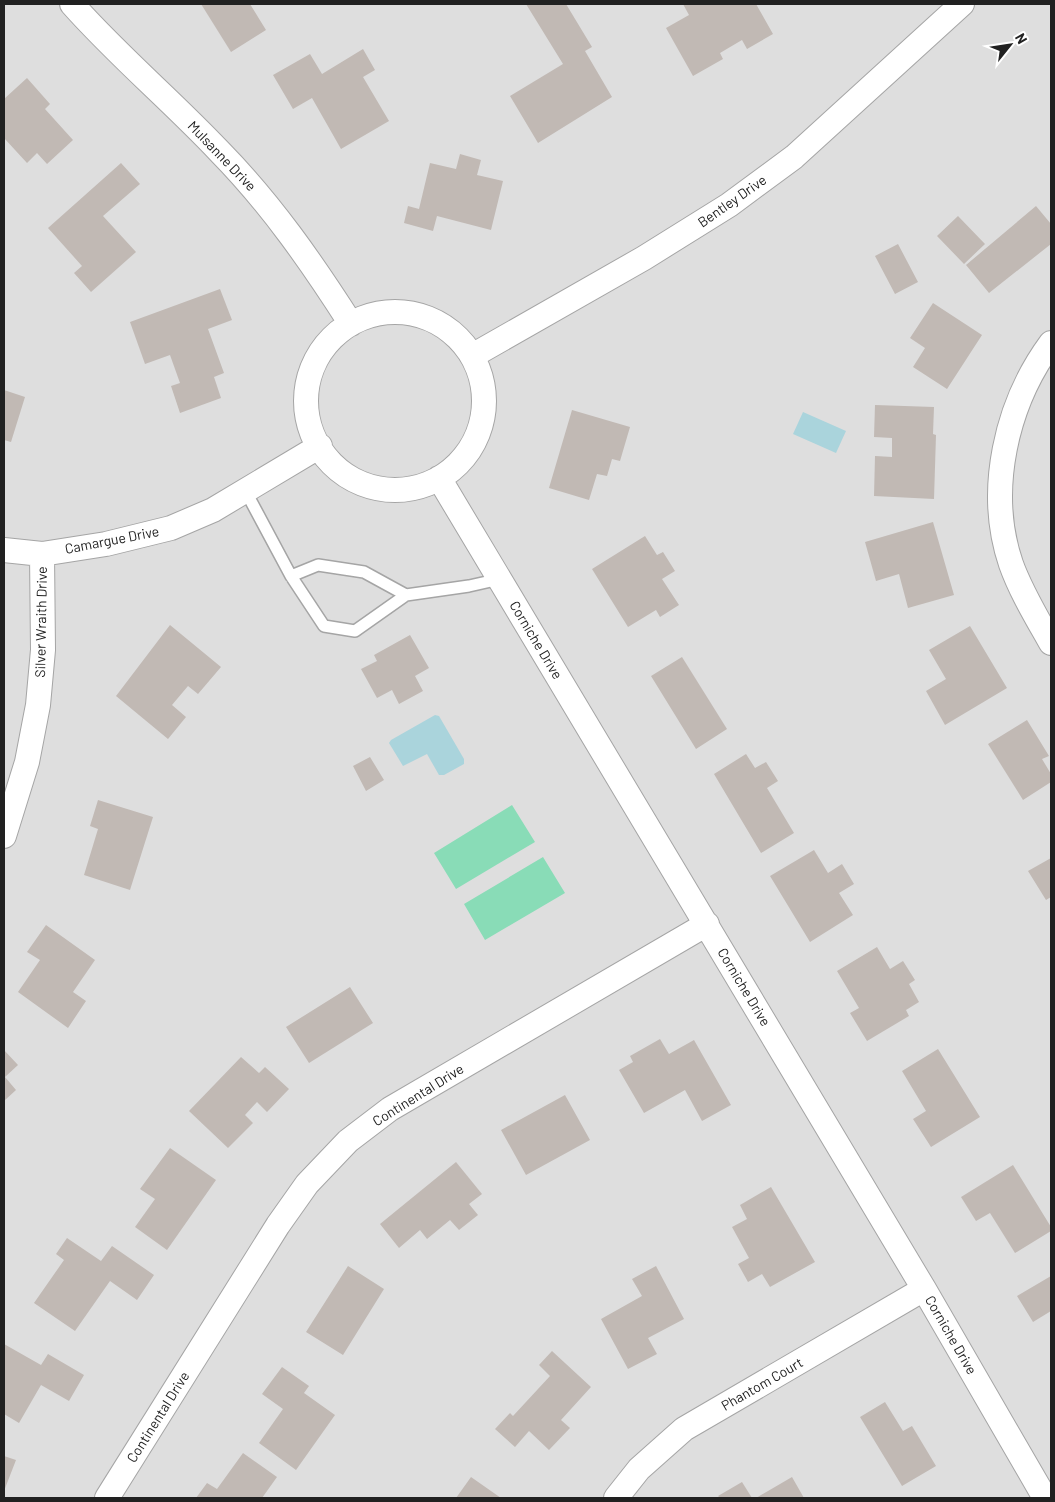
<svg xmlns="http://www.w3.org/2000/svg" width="1055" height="1502" font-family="Barlow,sans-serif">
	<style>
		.residential { fill: #dedede }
		.pitch { fill: #89dcb7 }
		.water { fill: #aad4dc }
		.building { fill: #c1b9b4 }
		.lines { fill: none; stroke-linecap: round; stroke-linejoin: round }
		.lane-casing { stroke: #a5a5a5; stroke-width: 14 }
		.street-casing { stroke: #a5a5a5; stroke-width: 26 }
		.lane { stroke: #fff; stroke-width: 11 }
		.street { stroke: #fff; stroke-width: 24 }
		.labels { text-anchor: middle; stroke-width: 5; stroke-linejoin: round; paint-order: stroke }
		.street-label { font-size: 14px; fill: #212121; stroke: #fff }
	</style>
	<rect width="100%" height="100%" fill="#f1ede8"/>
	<!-- residential -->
	<path class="residential" d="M4 4H1051V1498H4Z"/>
	<!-- pitch -->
	<path class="pitch" d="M512 805 535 842 456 889 434 853Z
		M543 857 565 893 485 940 464 904Z"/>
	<!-- water -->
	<path class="water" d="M803 412 846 431 836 453 793 434Z
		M435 715 439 716 464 759V764L444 775H439L427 754 403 766 389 743 391 740Z"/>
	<!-- building -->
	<path class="building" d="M201 4H250L266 30 231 52Z
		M526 4H566L592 47 585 51 612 97 538 143 510 96 563 64Z
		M683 4H756L773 34 747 49 742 40 720 53 723 59 693 76 666 28 689 15Z
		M363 49 375 70 363 77 389 121 341 149 312 98 293 109 273 75 310 54 322 74Z
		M27 78 50 104 45 109 73 140 47 164 37 153 27 163 4 138V99Z
		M460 154 481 160 477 175 503 181 491 230 437 216 433 231 404 223 408 206 419 209 430 163 456 169Z
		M121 163 140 184 103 216 136 252 91 292 74 273 82 266 48 228Z
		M1036 206 1051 224V244L989 293 966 265Z
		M958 216 985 244 964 264 937 236Z
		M898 244 918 282 895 294 875 256Z
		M220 289 232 320 208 329 224 373 214 377 221 398 180 413 171 386 180 383 170 355 145 364 130 322Z
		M933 303 982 335 947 389 913 367 925 348 910 338Z
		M4 390 25 397 11 442 4 440Z
		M875 405 934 407 933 434 936 435 934 499 874 496 875 456 892 457V438L874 437Z
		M572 410 630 427 620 461 612 459 607 476 597 474 589 500 549 488Z
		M933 522 954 595 908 608 899 574 876 581 865 542Z
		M645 536 657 555 663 552 675 571 662 579 679 605 660 617 656 610 628 627 592 569Z
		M170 625 221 667 198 694 188 686 172 705 186 717 168 739 116 696Z
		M970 626 1007 688 945 725 926 691 946 679 929 650Z
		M410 635 429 668 415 676 423 691 399 704 392 690 377 698 361 669 377 661 374 655Z
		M682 657 727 729 696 749 651 676Z
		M1027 720 1049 756 1042 759 1051 774V782L1023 800 988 744Z
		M746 754 755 768 766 762 778 781 767 788 794 833 761 853 714 774Z
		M370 757 384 780 366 791 353 766Z
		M98 800 153 817 130 890 84 875 98 829 90 826Z
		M814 850 828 873 842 864 854 884 839 893 853 915 810 942 770 876Z
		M1051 858V897L1046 900 1028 871Z
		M46 925 95 960 73 992 86 1001 68 1028 18 992 40 960 27 952Z
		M877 947 890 969 903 961 915 980 909 984 919 1002 906 1010 909 1016 867 1041 850 1013 859 1008 837 971Z
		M350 987 373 1023 309 1063 286 1027Z
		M660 1039 669 1054 694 1040 731 1105 702 1121 685 1090 644 1113 619 1070 633 1062 630 1056Z
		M938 1049 980 1117 931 1147 913 1119 926 1111 902 1071Z
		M4 1050 18 1065 5 1077 16 1090 4 1101Z
		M241 1057 259 1073 265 1067 289 1089 267 1112 257 1102 245 1115 253 1123 228 1148 189 1111Z
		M565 1095 590 1140 526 1175 501 1130Z
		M170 1148 216 1180 167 1250 135 1227 155 1199 140 1189Z
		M456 1162 482 1194 469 1204 478 1215 459 1230 450 1220 427 1239 420 1230 399 1248 380 1224Z
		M1013 1165 1051 1227V1231L1015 1253 990 1213 976 1221 961 1197Z
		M771 1187 815 1262 770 1287 762 1274 748 1282 738 1264 749 1258 732 1227 747 1219 740 1205Z
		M67 1238 101 1261 112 1246 154 1275 137 1300 110 1281 75 1331 34 1303 64 1260 56 1254Z
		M348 1266 384 1289 343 1355 306 1332Z
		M656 1266 684 1319 648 1338 657 1354 628 1369 601 1319 642 1296 632 1279Z
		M1051 1276V1311L1033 1322 1017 1296Z
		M4 1344 41 1365 48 1354 84 1375 69 1401 41 1385 19 1423 4 1414Z
		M552 1351 591 1387 561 1420 570 1428 549 1450 529 1431 515 1447 495 1429 510 1413 513 1416 550 1376 539 1365Z
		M282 1367 309 1386 304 1393 335 1415 296 1470 259 1443 283 1409 262 1394Z
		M885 1402 903 1431 912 1426 936 1466 902 1486 860 1417Z
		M243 1453 277 1477 262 1498H196L207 1483 217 1489Z
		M4 1456 16 1460 4 1491Z
		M471 1477 501 1498H456Z
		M792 1477 804 1498H756Z
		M742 1482 752 1498H720L718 1496Z"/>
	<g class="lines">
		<defs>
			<path id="lane" d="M245 490 291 576 324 626 355 631 406 595 469 586 500 579
				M291 576 318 565 364 572 406 595"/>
			<path id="street" d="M72 4C118 56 172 101 220 152 271 204 312 263 351 324
				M306 401a89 89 0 1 1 178 0a89 89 0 1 1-178 0Z
				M1051 343C1006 404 986 491 1011 564 1021 592 1037 618 1051 643
				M472 356 644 258 729 205 794 157 962 4
				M439 478 924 1289 1045 1498
				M4 550 42 554 106 544 171 528 213 510 320 446
				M4 836 27 762 38 705 43 650 42 554
				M107 1498 278 1225 307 1184 348 1141 390 1109 707 924
				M616 1498 639 1469 684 1429 924 1289"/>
		</defs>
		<!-- lane casing -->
		<use href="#lane" class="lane-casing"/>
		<!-- street casing -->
		<use href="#street" class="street-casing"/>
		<!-- lane -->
		<use href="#lane" class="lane"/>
		<!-- street -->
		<use href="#street" class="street"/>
	</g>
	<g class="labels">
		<!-- street labels -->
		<g class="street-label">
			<text transform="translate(222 156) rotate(46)" y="5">Mulsanne Drive</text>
			<text transform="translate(732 201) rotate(-35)" y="5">Bentley Drive</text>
			<text transform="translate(112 540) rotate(-11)" y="5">Camargue Drive</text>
			<text transform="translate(41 622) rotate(-89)" y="5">Silver Wraith Drive</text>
			<text transform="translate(536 640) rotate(59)" y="5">Corniche Drive</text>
			<text transform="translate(744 987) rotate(59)" y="5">Corniche Drive</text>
			<text transform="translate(418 1095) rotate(-32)" y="5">Continental Drive</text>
			<text transform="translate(951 1335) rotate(60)" y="5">Corniche Drive</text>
			<text transform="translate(762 1384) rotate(-30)" y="5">Phantom Court</text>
			<text transform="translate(158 1417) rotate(-58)" y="5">Continental Drive</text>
		</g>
	</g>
	<!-- border -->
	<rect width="1055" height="1502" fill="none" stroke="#212121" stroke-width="10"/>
	<!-- north arrow -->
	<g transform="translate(1010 45) rotate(60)" stroke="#ffffff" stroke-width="4" paint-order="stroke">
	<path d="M0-4L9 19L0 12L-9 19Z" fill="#212121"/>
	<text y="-8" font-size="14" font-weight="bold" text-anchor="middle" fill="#212121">N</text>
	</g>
</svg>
